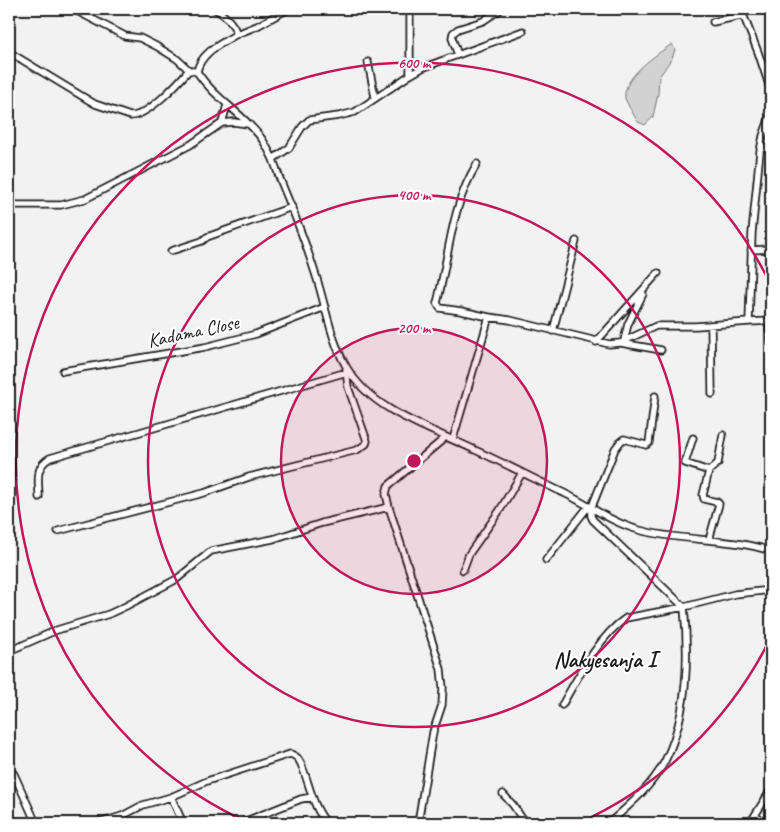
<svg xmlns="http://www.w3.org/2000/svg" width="780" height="832" font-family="Caveat,sans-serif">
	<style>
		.green { fill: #d2d2d2; stroke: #777 }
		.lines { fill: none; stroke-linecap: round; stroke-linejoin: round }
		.minor-casing { stroke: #1c1c1c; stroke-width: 9 }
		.minor { stroke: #fff; stroke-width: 5.5 }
		.ring { fill: none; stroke: #c2185b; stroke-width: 2.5 }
		.labels { text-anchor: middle; stroke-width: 4; stroke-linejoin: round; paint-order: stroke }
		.street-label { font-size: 20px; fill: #1c1c1c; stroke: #fff }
		.quarter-label { font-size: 22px; font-weight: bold; fill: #1c1c1c; stroke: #fff }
		.centre { fill: #c2185b; stroke: #fff; stroke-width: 2.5 }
		.ring-label { font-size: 15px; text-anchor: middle; font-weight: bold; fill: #c2185b; stroke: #fff; stroke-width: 4; stroke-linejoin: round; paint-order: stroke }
	</style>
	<rect width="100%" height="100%" fill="#f2f2f2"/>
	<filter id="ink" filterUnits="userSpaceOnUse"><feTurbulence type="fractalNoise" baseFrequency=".02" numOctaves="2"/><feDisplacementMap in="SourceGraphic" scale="10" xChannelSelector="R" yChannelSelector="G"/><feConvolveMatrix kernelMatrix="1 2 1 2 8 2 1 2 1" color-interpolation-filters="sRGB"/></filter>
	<g filter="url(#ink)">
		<!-- green -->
		<path class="green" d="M672 44 675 50 672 58 659 77 658 94 653 117 645 125 638 122C635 117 626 102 625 98 622 77 657 54 672 44Z"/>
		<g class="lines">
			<defs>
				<path id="minor" d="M73 9 125 36 140 38 156 46 177 59 189 70 197 72
					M215 9C225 15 233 22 237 34 222 43 200 53 197 72 215 99 244 114 262 139 266 145 269 151 272 157 276 166 278 175 282 184 295 215 307 247 317 279 326 308 331 341 347 368 373 412 432 429 475 450 506 464 536 480 566 494 591 506 612 523 639 530 682 542 729 537 771 551
					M713 22 740 16 744 17 758 52 771 91
					M237 34 257 26 288 9
					M9 52 95 104 130 116C147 117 178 83 189 70
					M458 55 452 38 453 33 458 29 483 21 501 9
					M368 62 375 97
					M410 75V9
					M222 123 227 105
					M761 147 771 149
					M273 159 289 148 302 127 309 120 339 116 355 112 410 75 422 68 523 31
					M477 164C451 205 449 257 437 303L440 308 461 311 489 317
					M9 205H61L85 199 190 145 222 123 233 122 248 124
					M751 250 771 249
					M171 251 202 241 207 237 292 207
					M769 321 771 344
					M749 322 771 321
					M711 325 712 394
					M553 331 576 241
					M624 341 628 324 643 294
					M596 342 658 273
					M621 343 661 350
					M63 371 205 347 256 334 325 307
					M693 438 685 463 709 471
					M453 439 489 317 510 320 609 344 620 343 656 326H696L749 322 752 233 760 151 763 136 771 114
					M39 497C39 481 34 467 50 458L347 372
					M58 531 204 493 249 477 357 450 366 444 367 441 348 387 346 369
					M709 540 719 504 717 502 704 499 703 495 709 471 718 463 723 435
					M546 560 588 507
					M463 570 469 554 500 510 522 473
					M9 651 57 630 109 614 126 606 177 579 211 551 273 539 322 523 389 507
					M562 705C578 677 599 636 626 618L684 607 735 594 771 590
					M9 776 14 774 36 823
					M503 794 513 805 525 823
					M171 797 183 823
					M755 815 763 823
					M99 823 122 816 143 805 171 797 207 781 290 754C295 755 299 759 301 764 310 784 312 807 327 823
					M241 823 301 799 312 797
					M418 823 433 732 442 705 443 688 441 669 389 507 386 494 388 486 446 437
					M609 823C630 805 652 786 665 761 688 715 689 657 684 607L593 520 591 516V509L615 449 621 441 624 439 646 445 649 443 655 396
					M750 823 771 790"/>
			</defs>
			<!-- minor casing -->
			<use href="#minor" class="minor-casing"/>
			<!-- minor -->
			<use href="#minor" class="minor"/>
		</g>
	</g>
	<!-- distance rings -->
	<circle cx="414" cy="461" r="133" fill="#c2185b" fill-opacity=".12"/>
	<g class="ring">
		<circle cx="414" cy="461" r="133"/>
		<circle cx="414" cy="461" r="266"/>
		<path d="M770 639A398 398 0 0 1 579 823M249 823A398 398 0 1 1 770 283"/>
	</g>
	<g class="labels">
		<!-- street labels -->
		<g class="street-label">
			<text transform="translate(193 331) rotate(-12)" y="7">Kadama Close</text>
		</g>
		<!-- quarter labels -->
		<g class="quarter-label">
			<text x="605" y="667">Nakyesanja I</text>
		</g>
	</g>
	<circle cx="414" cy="461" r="8" class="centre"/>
	<g class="ring-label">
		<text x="414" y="68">600 m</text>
		<text x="414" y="200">400 m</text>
		<text x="414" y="333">200 m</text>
	</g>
	<!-- margin -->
	<rect width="780" height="832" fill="none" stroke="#fff" stroke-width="30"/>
	<rect x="15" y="15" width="750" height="802" fill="none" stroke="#1c1c1c" stroke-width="2" filter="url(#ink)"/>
</svg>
